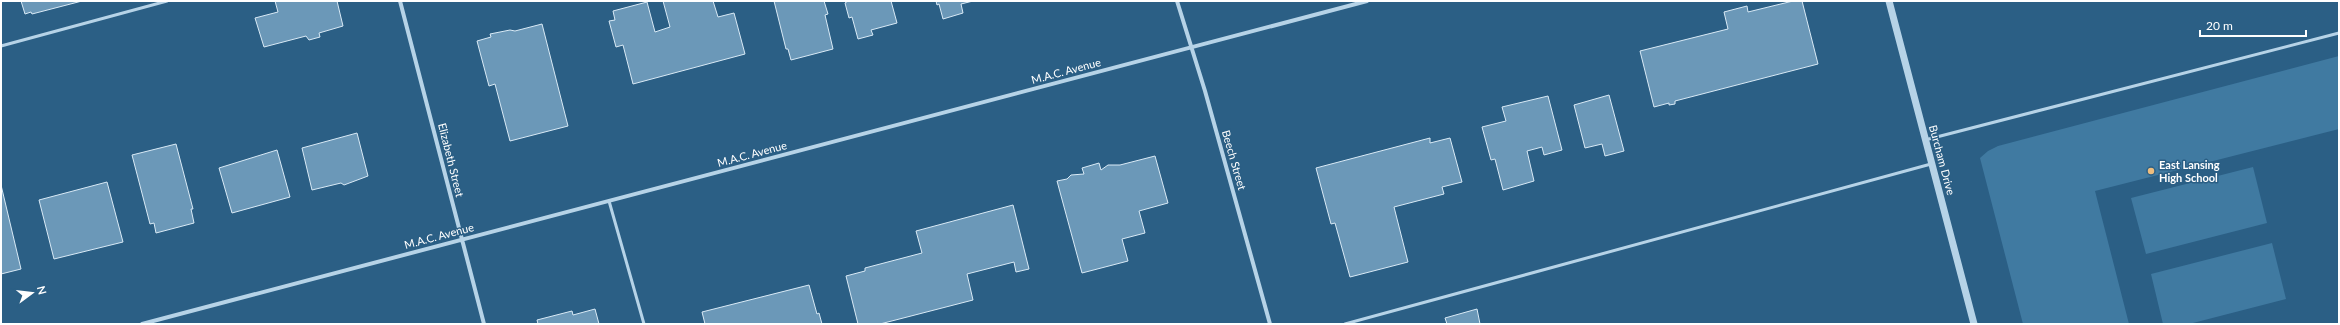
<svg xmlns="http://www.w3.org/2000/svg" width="2340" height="325" font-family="Lato,sans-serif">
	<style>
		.green { fill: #407aa1 }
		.building { fill: #6b98b8; stroke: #d9eaf6 }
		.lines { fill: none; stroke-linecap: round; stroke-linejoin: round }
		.service { stroke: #b6d3e7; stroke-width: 3 }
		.minor { stroke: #b6d3e7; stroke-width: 4 }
		.tertiary { stroke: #b6d3e7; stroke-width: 7 }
		.poi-dot { fill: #edbd7e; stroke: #2b5f85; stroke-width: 1.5 }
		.labels { text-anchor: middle; stroke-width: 3; stroke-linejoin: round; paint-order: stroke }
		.street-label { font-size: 11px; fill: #fff; stroke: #2b5f85 }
		.poi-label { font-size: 11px; font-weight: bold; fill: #fff; stroke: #2b5f85; text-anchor: start }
	</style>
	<rect width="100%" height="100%" fill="#2b5f85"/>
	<!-- green -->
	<path class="green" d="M2339 56V129L2095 191 2129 324H2023L1980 158 1988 151 1998 146Z
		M2253 167 2267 223 2146 254 2131 198Z
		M2272 243 2286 299 2189 324H2163L2151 274Z"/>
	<!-- building -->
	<path class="building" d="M21 1H82L32 14 31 12 25 14Z
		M275 1H337L343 26 319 33 320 37 309 40 306 36 264 47 255 18 278 12Z
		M663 1H713L718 17 734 13 745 54 633 84 623 45 616 47 609 21 615 20 613 11 647 2 655 32 670 27Z
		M774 1H824L828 14 825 15 833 49 791 60 788 49H786Z
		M848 1H891L897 23 871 30 873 35 858 39 852 17 849 18 845 3Z
		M936 1H973L961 4 963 13 943 19 939 4 937 5Z
		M1793 1H1802L1818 64 1675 101V104L1669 105V103L1654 107 1640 51 1728 29 1724 12 1747 6 1748 12Z
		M542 24 568 126 510 141 495 84 489 86 477 41 491 37 490 34 510 30 515 31Z
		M1609 95 1624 151 1605 156 1602 144 1585 148 1574 105Z
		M1548 96 1562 150 1544 155 1542 147 1527 151 1534 181 1503 190 1495 159 1491 160 1482 127 1506 121 1502 107Z
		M357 133 368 176 344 185 341 183 312 190 302 148Z
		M1430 138V143L1450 138 1462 182 1442 187 1444 194 1394 207 1408 262 1350 277 1335 223 1331 224 1316 168Z
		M176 144 193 209H191L194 223 156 233 154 223 150 224 132 155Z
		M277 150 290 197 232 213 219 168Z
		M1155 156 1168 203 1139 211 1145 233 1122 239 1128 261 1082 273 1057 181 1067 179 1071 175 1084 174 1082 168 1099 163 1101 170 1108 165H1120Z
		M107 182 123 242 54 259 39 200Z
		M1 185 21 269 1 274Z
		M1013 205 1029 269 1016 272 1014 262 967 274 973 300 880 324H858L846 276 865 271V268L922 253 916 231Z
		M809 285 817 314 819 313 822 324H705L702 312Z
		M595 309 599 324H538L537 320 572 311 573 315Z
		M1477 309 1480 324H1447L1445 318Z"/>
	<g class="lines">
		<!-- service -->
		<path class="service" d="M1 46 167 1
			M1925 140 2339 33
			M609 201 644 324
			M1345 324 1931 164"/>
		<!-- minor -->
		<path class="minor" d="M400 1 484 324
			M1177 1 1205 91 1270 324
			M142 324 1367 1"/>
		<!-- tertiary -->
		<path class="tertiary" d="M1889 1 1974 324"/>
	</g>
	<!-- markers -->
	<circle class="poi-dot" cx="2151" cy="171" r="4"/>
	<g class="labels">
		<!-- street labels -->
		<g class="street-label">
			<text transform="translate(1066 71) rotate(-15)" y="4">M.A.C. Avenue</text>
			<text transform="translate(752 154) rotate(-15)" y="4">M.A.C. Avenue</text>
			<text transform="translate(451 160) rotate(76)" y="4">Elizabeth Street</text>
			<text transform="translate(1234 160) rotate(74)" y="4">Beech Street</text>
			<text transform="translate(1942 160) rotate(75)" y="4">Burcham Drive</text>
			<text transform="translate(439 236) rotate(-15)" y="4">M.A.C. Avenue</text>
		</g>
		<!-- poi labels -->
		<g class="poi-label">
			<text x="2159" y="169">East Lansing<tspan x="2159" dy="13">High School</tspan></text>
		</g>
	</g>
	<!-- border -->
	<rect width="2340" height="325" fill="none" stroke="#ffffff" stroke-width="4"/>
	<!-- north arrow -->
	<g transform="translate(32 293) rotate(75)" stroke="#2b5f85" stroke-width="3" paint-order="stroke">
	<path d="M0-3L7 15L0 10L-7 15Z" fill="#ffffff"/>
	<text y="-6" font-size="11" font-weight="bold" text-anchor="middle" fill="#ffffff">N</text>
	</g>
	<!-- scale -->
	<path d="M2200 30v6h106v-6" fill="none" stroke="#ffffff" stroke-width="2"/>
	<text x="2206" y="30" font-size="12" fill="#ffffff" stroke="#2b5f85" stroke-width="3" paint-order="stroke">20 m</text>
</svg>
